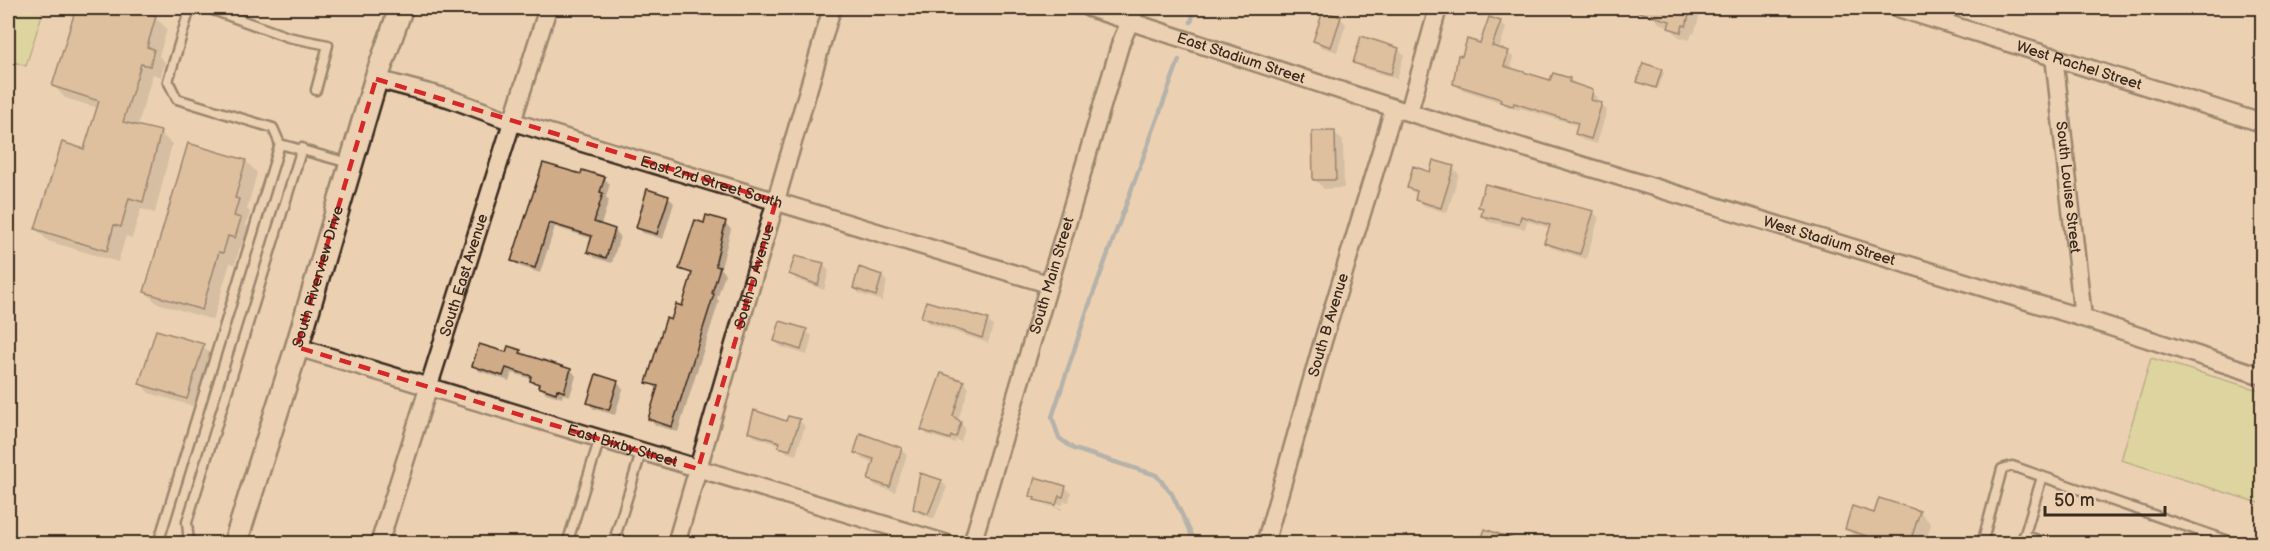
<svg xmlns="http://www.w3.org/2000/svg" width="2270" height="551" font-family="'Balsamiq Sans',sans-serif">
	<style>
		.green { fill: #ccd78a; stroke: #848054; stroke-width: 1.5 }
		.shadow { fill: #0003 }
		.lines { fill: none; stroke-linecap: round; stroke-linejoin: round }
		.stream { stroke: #748ca1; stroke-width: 4.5 }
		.building { fill: #cfab88; stroke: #3b2a1e; stroke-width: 1.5 }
		.lane-casing { stroke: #3b2a1e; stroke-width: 13 }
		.street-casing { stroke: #3b2a1e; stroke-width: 21 }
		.secondary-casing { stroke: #3b2a1e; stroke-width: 27 }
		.lane { stroke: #ebd1b2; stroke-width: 8 }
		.street { stroke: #ebd1b2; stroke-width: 16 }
		.secondary { stroke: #ebd1b2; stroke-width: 22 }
		.marked { fill: none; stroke: #d62828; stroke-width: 4.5; stroke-dasharray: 12 8; stroke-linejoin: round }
		.labels { text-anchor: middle; stroke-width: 6; stroke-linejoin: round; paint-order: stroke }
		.street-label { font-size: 15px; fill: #3b2a1e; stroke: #ebd1b2 }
	</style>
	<rect width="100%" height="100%" fill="#ebd1b2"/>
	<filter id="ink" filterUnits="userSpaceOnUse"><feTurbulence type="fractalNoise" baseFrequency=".0167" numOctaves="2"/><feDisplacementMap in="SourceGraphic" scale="12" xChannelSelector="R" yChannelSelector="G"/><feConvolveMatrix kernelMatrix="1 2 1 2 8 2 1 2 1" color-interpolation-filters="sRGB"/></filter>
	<g filter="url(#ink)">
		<!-- green -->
		<path class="green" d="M16 8 43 11 26 66 8 60V36Z
			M2151 358 2262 391V504L2121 460Z"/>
		<!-- shadow -->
		<path class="shadow" d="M78 8H124L155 17 167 29 159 56 165 62 161 77 153 74 137 128 160 133 172 144 155 213 141 209 132 238 126 236 118 262 48 241 36 229 85 151 98 108 65 98 54 86Z
			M1623 8H1635L1633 11Z
			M1651 8H1702L1694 34 1692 33 1690 40 1679 37 1670 27 1659 23 1650 14Z
			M1340 18 1346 24 1337 52 1321 47 1315 41Z
			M1500 23 1506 28 1499 50 1508 53 1514 58 1510 70 1551 82 1569 79 1598 97 1597 103 1607 110 1597 144 1582 140 1577 134 1579 126 1520 108 1519 110 1508 107 1503 103 1460 89 1454 83 1463 58 1481 45Z
			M1398 49 1404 55 1397 79 1361 68 1355 62Z
			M1661 70 1664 73 1658 89 1639 82Z
			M1334 132 1343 141 1344 188 1324 189 1315 180Z
			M246 161 257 173 247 209 250 212 246 225 252 231 246 249 240 247 235 264 230 263 213 320 157 303 145 292Z
			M1453 168 1459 174 1447 213 1422 205 1416 199 1418 195 1408 188 1431 173Z
			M582 176 604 178 610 184 606 197 609 200 601 225 615 230 620 236 612 263 595 258 589 252 593 239 555 227 540 273 519 266 513 260Z
			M668 197 674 203 663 239 643 233 637 227Z
			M1480 206 1593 212 1599 218 1586 259 1552 248 1546 243 1550 228 1527 221 1525 229 1488 222 1483 216 1484 211Z
			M725 223 731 229 721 268 725 274 717 299 719 301 678 432 655 425 650 419 659 390 648 382 672 322 683 307 693 276 681 268 705 225Z
			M796 258 824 265 829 271 824 290 797 280 791 274Z
			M882 276 887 282 882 301 860 294 854 288Z
			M923 317 987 320 993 326 988 343 928 323Z
			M806 331 812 336 807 355 781 347 775 341Z
			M203 346 212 355 196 407 149 393 141 384Z
			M520 351 525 356 571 370 576 376 570 396 563 394 562 398 546 393 532 379 512 373 509 381 479 371 474 365Z
			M597 376 618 383 623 389 615 415 594 409 588 403Z
			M964 382 969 388 958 420 965 428 961 442 956 440 955 443 928 435 923 430Z
			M799 421 805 426 796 455 786 452 781 445 755 437 749 431Z
			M901 450 907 455 895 492 876 486 870 480 875 463 862 459 856 453Z
			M941 481 947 487 934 519 920 514 914 508Z
			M1065 487 1071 493 1069 502 1064 501 1063 505 1035 499 1032 496Z
			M1039 503 1062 508V510Z
			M1920 512 1931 524 1925 544H1866L1859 541 1847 529 1875 515Z
			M1485 531 1521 544H1481Z"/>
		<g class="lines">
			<!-- stream -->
			<path class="stream" d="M1191 22 1195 8
				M1179 60 1088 308 1052 417 1059 438 1074 449 1156 475 1172 494 1196 544"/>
		</g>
		<!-- building -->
		<path class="building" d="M76 8H129L156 16 147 47 154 49 150 66 141 64 123 122 161 131 143 202 129 198 121 227 114 225 107 251 35 229 62 142 84 149 99 101 52 86Z
			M1636 8H1691L1686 26 1683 25 1681 32 1668 28 1670 21 1635 11Z
			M1323 11 1341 17 1331 47 1313 41Z
			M1489 17 1501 21 1492 46 1509 51 1504 66 1550 80 1553 73 1570 78 1569 82 1593 90 1591 100 1602 103 1591 139 1575 134 1578 123 1514 103 1513 106 1500 102 1501 99 1453 84 1458 55 1462 56 1467 39 1480 43Z
			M1361 36 1399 48 1391 74 1353 63Z
			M1643 63 1662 69 1656 88 1637 82Z
			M1312 131H1335L1336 180H1313Z
			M188 143 246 160 235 198 239 199 234 216 241 218 235 238 228 236 223 253 219 252 202 310 144 292Z
			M1433 160 1454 166 1441 208 1415 200 1417 191 1407 188 1413 166 1430 172Z
			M543 163 581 174 582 170 605 177 600 192 603 193 594 222 615 229 606 258 587 252 592 236 549 223 535 268 511 261Z
			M1485 184 1594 211 1580 254 1544 243 1550 225 1521 216 1519 224 1481 216 1483 208 1478 207Z
			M647 189 669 196 657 234 636 228Z
			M706 215 726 221 716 261V266L720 267 712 293 714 294 672 427 648 419 658 386 646 383 666 318 671 320 676 304 682 306 692 273 679 269 695 220 704 223Z
			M795 256 824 263 818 285 789 274Z
			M859 267 882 275 876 296 853 288Z
			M926 301 988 319 982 338 921 317Z
			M780 321 807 329 801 350 774 341Z
			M156 330 204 344 187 399 139 384Z
			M479 344 506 352 508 346 521 350 520 353 571 369 564 392 557 389 556 393 538 387 539 384 530 381 531 376 506 368 503 376 472 366Z
			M941 373 964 381 953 416 961 422 956 437 951 436 950 439 921 430Z
			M596 374 618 381 609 410 587 403Z
			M754 410 786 421 788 416 800 419 790 450 778 447 780 442 748 432Z
			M860 433 902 448 890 487 868 480 874 459 854 453Z
			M920 473 942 480 928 514 913 509Z
			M1035 477 1066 486 1063 497 1059 496 1056 505 1034 500 1035 498 1030 496Z
			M1879 498 1920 511 1910 543H1865L1867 536 1845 529 1852 506 1874 513Z
			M1485 529 1519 541V543H1480Z"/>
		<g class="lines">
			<defs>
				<path id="lane" d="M190 8 168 81 177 99 273 128 280 144 349 163
					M207 8 288 37 328 45 316 90
					M2024 535 2049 544
					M158 544 280 144
					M189 544 187 522 302 148
					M567 544 600 438
					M613 544 641 453
					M1982 544 2002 469 2012 466 2237 544
					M2022 544 2042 477"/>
				<g id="street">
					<path id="s1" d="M1089 8 1394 108 2083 318 2262 376"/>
					<path id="s2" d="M1898 8 2262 123"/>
					<path id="s3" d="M2054 56 2083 318"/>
					<path id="s4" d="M376 79 448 98 510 121 1048 284"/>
					<path d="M1409 112 1438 8"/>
					<path id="s5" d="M297 347 948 544"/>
					<path id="s6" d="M379 544 548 8"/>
					<path id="s7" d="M676 544 832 8"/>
					<path id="s8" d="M972 544 1121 42 1136 8"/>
					<path id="s9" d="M1265 544 1323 341 1394 108"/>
				</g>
				<g id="secondary">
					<path id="s10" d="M235 544 297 347 376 79 401 8"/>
				</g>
			</defs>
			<!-- lane casing -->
			<use href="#lane" class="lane-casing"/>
			<!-- street casing -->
			<use href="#street" class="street-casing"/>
			<!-- secondary casing -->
			<use href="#secondary" class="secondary-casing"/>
			<!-- lane -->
			<use href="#lane" class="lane"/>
			<!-- street -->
			<use href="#street" class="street"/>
			<!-- secondary -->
			<use href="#secondary" class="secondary"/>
		</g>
	</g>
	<!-- marked area -->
	<path d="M0 0H2270V551H0ZM376 79 776 201 698 469 297 347Z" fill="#ebd1b2" fill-opacity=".55" fill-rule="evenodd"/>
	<path class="marked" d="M376 79 776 201 698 469 297 347Z"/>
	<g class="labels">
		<!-- street labels -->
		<g class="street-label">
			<text dy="5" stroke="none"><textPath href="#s1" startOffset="160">East Stadium Street</textPath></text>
			<text dy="5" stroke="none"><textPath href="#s2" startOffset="190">West Rachel Street</textPath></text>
			<text dy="5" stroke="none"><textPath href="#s4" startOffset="351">East 2nd Street South</textPath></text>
			<text dy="5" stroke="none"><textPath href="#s3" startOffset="132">South Louise Street</textPath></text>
			<text dy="5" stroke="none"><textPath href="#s1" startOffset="776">West Stadium Street</textPath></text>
			<text dy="5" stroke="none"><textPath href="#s8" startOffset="280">South Main Street</textPath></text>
			<text dy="5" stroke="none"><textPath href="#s6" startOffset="282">South East Avenue</textPath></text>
			<text dy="5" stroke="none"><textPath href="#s10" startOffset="280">South Riverview Drive</textPath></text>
			<text dy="5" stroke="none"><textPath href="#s7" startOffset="279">South D Avenue</textPath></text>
			<text dy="5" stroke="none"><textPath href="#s9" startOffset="228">South B Avenue</textPath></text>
			<text dy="5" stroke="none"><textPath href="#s5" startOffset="340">East Bixby Street</textPath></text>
		</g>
	</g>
	<!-- margin -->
	<rect width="2270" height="551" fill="none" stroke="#ebd1b2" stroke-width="30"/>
	<rect x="15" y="15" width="2240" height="521" fill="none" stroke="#3b2a1e" stroke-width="2" filter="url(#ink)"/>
	<!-- scale -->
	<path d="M2045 506v9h120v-9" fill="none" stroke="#3b2a1e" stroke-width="3"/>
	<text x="2054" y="506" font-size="18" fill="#3b2a1e" stroke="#ebd1b2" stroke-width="4.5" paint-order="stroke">50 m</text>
</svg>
